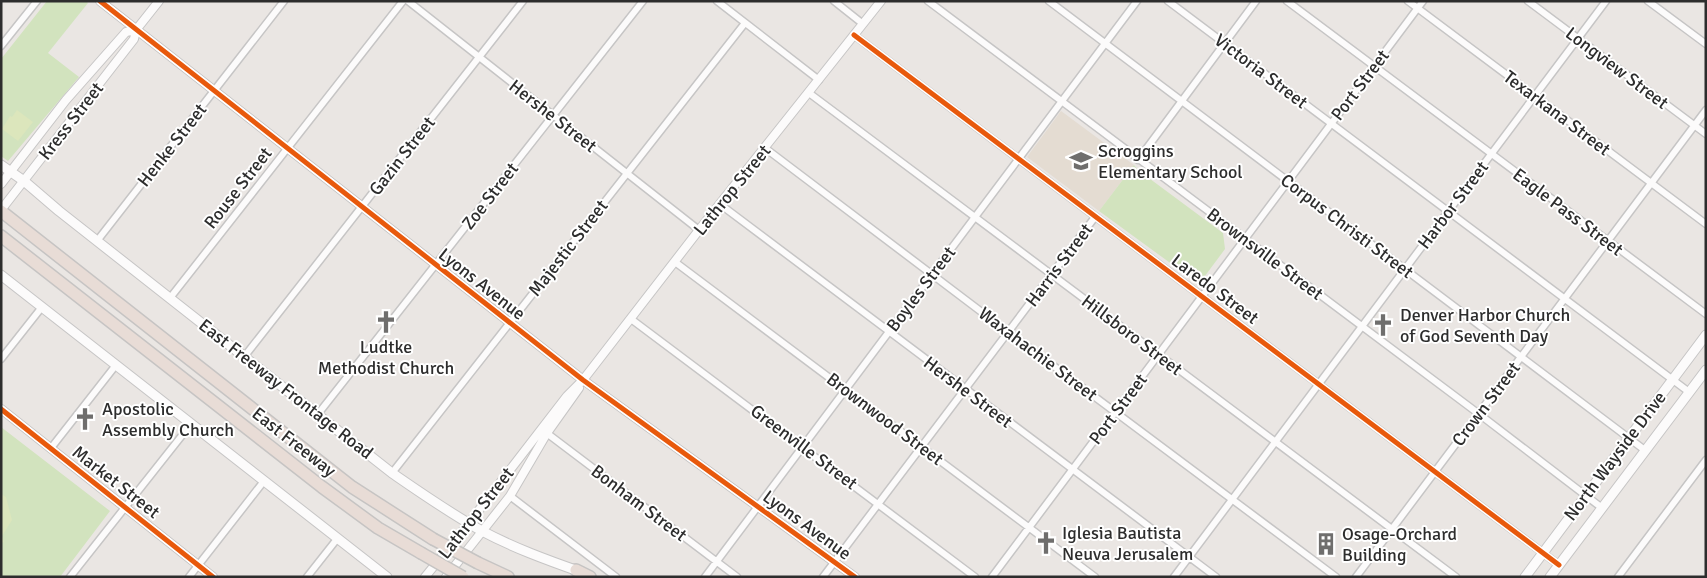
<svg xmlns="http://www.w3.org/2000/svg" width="1707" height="578" font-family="Signika,sans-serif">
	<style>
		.education { fill: #e4dcd2 }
		.green { fill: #d2e3be }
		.pitch { fill: #dce6bc }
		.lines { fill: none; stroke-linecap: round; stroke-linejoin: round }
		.minor-casing { stroke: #c6c5c5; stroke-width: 9 }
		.tertiary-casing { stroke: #c6c5c5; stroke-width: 10 }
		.secondary-casing { stroke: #c6c5c5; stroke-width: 11 }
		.motorway-casing { stroke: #c6c4c3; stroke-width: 14 }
		.minor { stroke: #fcfbfb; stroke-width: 6 }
		.tertiary { stroke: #fcfbfb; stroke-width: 8 }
		.secondary { stroke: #fcfbfb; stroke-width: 9 }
		.motorway { stroke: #e8dcd6; stroke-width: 11 }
		.motorway-bridge-casing { stroke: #c6c4c3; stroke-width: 14; stroke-linecap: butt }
		.motorway-bridge { stroke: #e8dcd6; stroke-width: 11 }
		.cycleway-casing { stroke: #fff; stroke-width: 8 }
		.cycleway { stroke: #e8590c; stroke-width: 5 }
		.labels { text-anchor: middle; stroke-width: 4; stroke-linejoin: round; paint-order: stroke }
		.street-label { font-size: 18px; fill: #2d2d2d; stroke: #fff }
		.poi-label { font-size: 18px; fill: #2d2d2d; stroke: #fff; text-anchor: start }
	</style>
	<rect width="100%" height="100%" fill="#eae6e3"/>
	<!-- education -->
	<path class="education" d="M1061 111 1134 165 1099 211 1027 157Z"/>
	<!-- green -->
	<path class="green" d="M47 1H86L88 3 48 53 79 77 8 161 1 156V59Z
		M1134 165 1138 170 1223 233 1225 249 1199 284 1099 211Z
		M1 427 110 511 60 577H1Z"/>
	<!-- pitch -->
	<path class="pitch" d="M17 110 33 122 18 141 2 129 10 116 12 117Z
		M1 494 6 497 12 520 2 536 4 542 1 543Z"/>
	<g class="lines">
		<defs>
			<path id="minor" d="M408 1 699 230
				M717 1 819 80
				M834 1 863 24
				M928 1 1479 414 1602 508
				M1049 1 1646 451
				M1168 1 1689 392
				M1287 1 1706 314
				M1408 1 1706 224
				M1528 1 1706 134
				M1648 1 1706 44
				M854 35 1559 565
				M1 46 37 1
				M809 93 1456 577
				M765 148 1008 332 1336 577
				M1138 160 1256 1
				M721 205 1216 577
				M97 241 284 1
				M675 262 1095 577
				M170 298 403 1
				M631 319 975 577
				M244 357 523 1
				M1 359 42 307
				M318 414 643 1
				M544 431 737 577
				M51 448 116 365
				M392 473 745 23
				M510 496 616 577
				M70 577 191 424
				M189 577 264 481
				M307 577 337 539
				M705 577 1137 1
				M823 577 1095 217
				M992 577 1423 1
				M1174 577 1606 1
				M1356 577 1706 110
				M1618 577 1706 460"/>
			<path id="tertiary" d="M100 1 583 380 855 577
				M1 184 66 100 126 32 136 30
				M1 210 134 39 136 30 159 1
				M1 409 213 577
				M425 577 469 523 567 396 583 380 699 230 881 1
				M446 577 510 496 547 433 579 388"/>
			<path id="secondary" d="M1 165 24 181 59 211 392 473C421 493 451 514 482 531 514 548 547 560 581 572
				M1 275 387 577
				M1525 577 1706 335
				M1550 577 1706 370"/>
			<path id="motorway" d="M1 211 352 487 433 539
				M1 236 322 487 378 528 421 553
				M478 563 508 577
				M576 570 590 577"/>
		</defs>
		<!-- minor casing -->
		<use href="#minor" class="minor-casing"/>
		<!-- tertiary casing -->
		<use href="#tertiary" class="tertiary-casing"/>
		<!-- secondary casing -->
		<use href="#secondary" class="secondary-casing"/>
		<!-- motorway casing -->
		<use href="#motorway" class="motorway-casing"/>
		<!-- minor -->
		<use href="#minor" class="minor"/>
		<!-- tertiary -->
		<use href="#tertiary" class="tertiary"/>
		<!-- secondary -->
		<use href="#secondary" class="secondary"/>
		<!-- motorway -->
		<use href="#motorway" class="motorway"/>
		<defs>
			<path id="motorway-bridge" d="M433 539 478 563
				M421 553 463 577"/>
		</defs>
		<!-- motorway-bridge casing -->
		<use href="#motorway-bridge" class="motorway-bridge-casing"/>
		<!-- motorway-bridge -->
		<use href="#motorway-bridge" class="motorway-bridge"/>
		<defs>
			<path id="cycleway" d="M100 1 583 380 855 577
				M854 35 1559 565
				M1 409 213 577"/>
		</defs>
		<!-- cycleway casing -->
		<use href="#cycleway" class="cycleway-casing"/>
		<!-- cycleway -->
		<use href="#cycleway" class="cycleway"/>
	</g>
	<!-- icons -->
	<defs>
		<symbol id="school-bare" viewBox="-9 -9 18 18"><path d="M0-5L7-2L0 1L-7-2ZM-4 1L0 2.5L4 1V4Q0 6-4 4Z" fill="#6f6e6d" stroke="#fff" stroke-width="2.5" paint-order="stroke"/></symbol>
		<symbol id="church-bare" viewBox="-9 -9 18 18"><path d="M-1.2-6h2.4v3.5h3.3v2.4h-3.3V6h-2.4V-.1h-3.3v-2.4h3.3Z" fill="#6f6e6d" stroke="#fff" stroke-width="2.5" paint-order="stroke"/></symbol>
		<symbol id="building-bare" viewBox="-9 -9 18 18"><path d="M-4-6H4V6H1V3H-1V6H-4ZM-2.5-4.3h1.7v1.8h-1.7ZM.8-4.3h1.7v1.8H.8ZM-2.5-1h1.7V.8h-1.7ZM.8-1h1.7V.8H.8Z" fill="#6f6e6d" stroke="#fff" stroke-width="2.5" paint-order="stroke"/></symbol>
	</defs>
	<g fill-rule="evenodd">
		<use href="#school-bare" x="1065" y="145" width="32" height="32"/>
		<use href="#church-bare" x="370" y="306" width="32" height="32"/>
		<use href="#church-bare" x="1367" y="309" width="32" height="32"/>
		<use href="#church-bare" x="69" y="403" width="32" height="32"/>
		<use href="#church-bare" x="1030" y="527" width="32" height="32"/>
		<use href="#building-bare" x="1310" y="528" width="32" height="32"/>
	</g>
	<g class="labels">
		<!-- street labels -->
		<g class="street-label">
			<text transform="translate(1617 68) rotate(37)" y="6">Longview Street</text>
			<text transform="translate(1261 71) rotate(37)" y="6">Victoria Street</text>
			<text transform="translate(1360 85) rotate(-53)" y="6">Port Street</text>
			<text transform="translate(1557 113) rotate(37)" y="6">Texarkana Street</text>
			<text transform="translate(553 116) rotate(38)" y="6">Hershe Street</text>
			<text transform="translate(71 121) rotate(-52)" y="6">Kress Street</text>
			<text transform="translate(172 145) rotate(-52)" y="6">Henke Street</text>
			<text transform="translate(402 156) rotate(-52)" y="6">Gazin Street</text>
			<text transform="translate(238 188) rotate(-52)" y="6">Rouse Street</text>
			<text transform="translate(732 190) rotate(-51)" y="6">Lathrop Street</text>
			<text transform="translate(490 196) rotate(-52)" y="6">Zoe Street</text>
			<text transform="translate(1453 205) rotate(-53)" y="6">Harbor Street</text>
			<text transform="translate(1568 212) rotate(37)" y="6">Eagle Pass Street</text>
			<text transform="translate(1347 226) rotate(37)" y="6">Corpus Christi Street</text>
			<text transform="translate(568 248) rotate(-52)" y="6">Majestic Street</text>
			<text transform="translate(1265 254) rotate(37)" y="6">Brownsville Street</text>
			<text transform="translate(1059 265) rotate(-53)" y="6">Harris Street</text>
			<text transform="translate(482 284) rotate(38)" y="6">Lyons Avenue</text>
			<text transform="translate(921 289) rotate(-53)" y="6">Boyles Street</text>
			<text transform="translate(1215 289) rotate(37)" y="6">Laredo Street</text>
			<text transform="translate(1132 335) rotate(37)" y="6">Hillsboro Street</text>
			<text transform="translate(1038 354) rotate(37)" y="6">Waxahachie Street</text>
			<text transform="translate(286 389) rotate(38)" y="6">East Freeway Frontage Road</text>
			<text transform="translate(968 392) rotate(37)" y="6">Hershe Street</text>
			<text transform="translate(1486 404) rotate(-53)" y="6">Crown Street</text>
			<text transform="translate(1118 409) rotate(-53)" y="6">Port Street</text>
			<text transform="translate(885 419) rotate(37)" y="6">Brownwood Street</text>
			<text transform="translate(294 442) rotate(38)" y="6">East Freeway</text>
			<text transform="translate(804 447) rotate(37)" y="6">Greenville Street</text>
			<text transform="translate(1615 456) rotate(-53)" y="6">North Wayside Drive</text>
			<text transform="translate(116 482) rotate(38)" y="6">Market Street</text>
			<text transform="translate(639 503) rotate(37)" y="6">Bonham Street</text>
			<text transform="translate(476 513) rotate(-52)" y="6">Lathrop Street</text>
			<text transform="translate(807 525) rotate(36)" y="6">Lyons Avenue</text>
		</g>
		<!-- poi labels -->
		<g class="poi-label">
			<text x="1098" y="157">Scroggins<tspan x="1098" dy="21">Elementary School</tspan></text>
			<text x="1400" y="321">Denver Harbor Church<tspan x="1400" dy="21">of God Seventh Day</tspan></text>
			<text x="386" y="353" text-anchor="middle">Ludtke<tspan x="386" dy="21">Methodist Church</tspan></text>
			<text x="102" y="415">Apostolic<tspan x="102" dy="21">Assembly Church</tspan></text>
			<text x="1062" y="539">Iglesia Bautista<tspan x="1062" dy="21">Neuva Jerusalem</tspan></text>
			<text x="1342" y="540">Osage-Orchard<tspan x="1342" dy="21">Building</tspan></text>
		</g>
	</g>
	<!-- border -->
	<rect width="1707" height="578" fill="none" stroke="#2d2d2d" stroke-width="5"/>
</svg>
